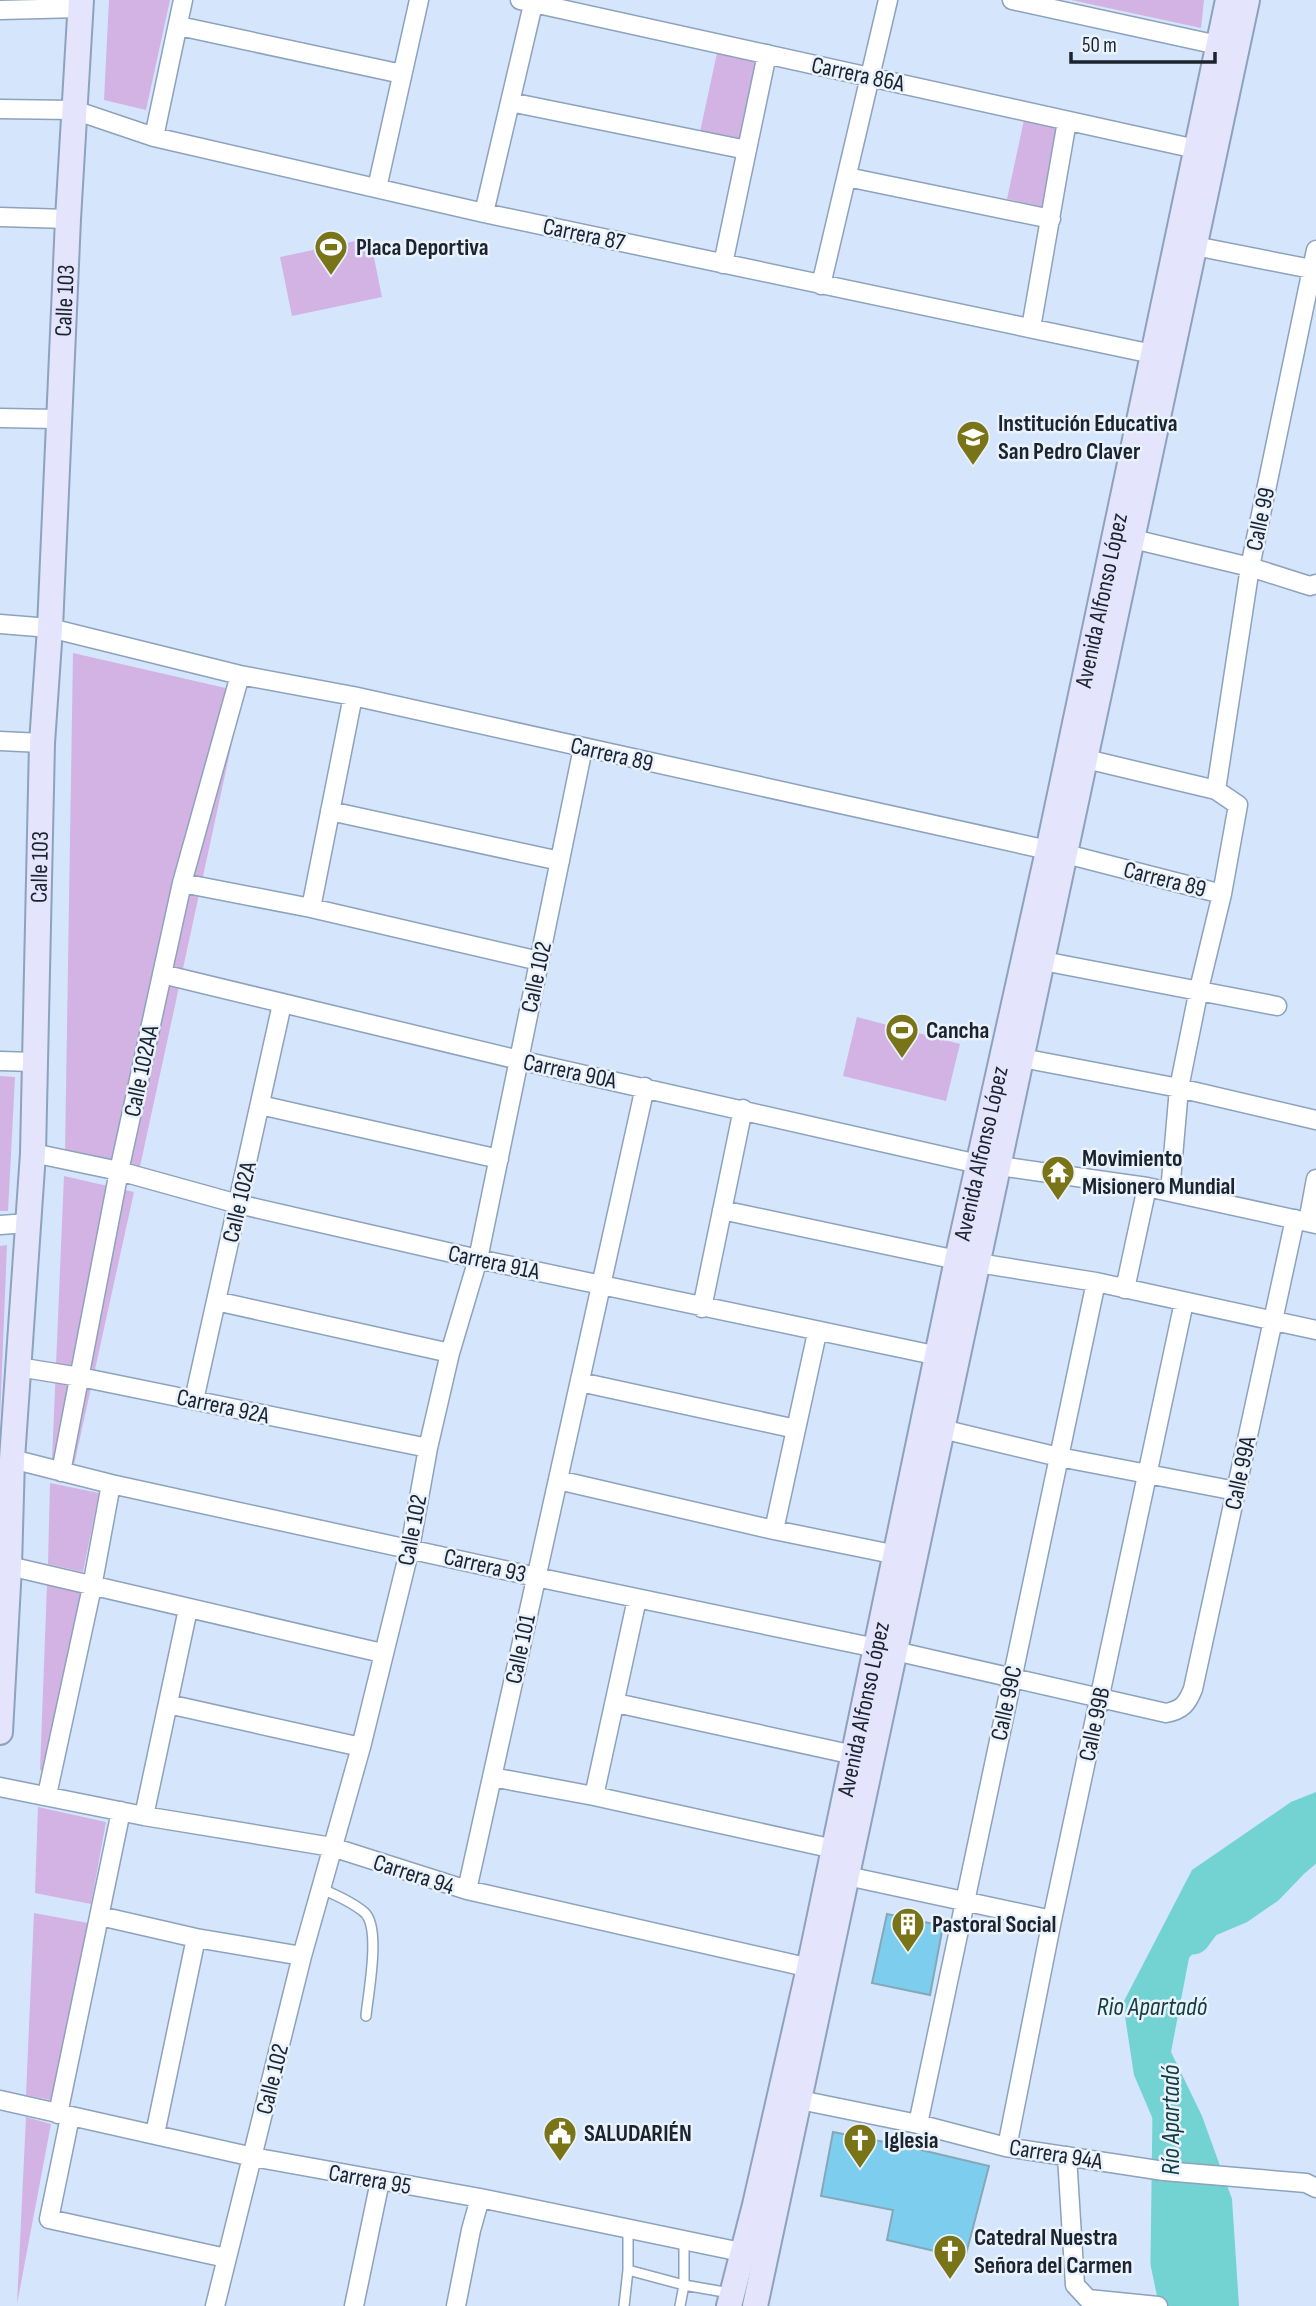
<svg xmlns="http://www.w3.org/2000/svg" width="1316" height="2306" font-family="'Sofia Sans Condensed',sans-serif">
	<style>
		.green { fill: #d3b3e3 }
		.water { fill: #73d2d2 }
		.lines { fill: none; stroke-linecap: round; stroke-linejoin: round }
		.river { stroke: #73d2d2; stroke-width: 35 }
		.building { fill: #7dceee; stroke: #84a8b7; stroke-width: 2 }
		.lane-casing { stroke: #8da2bc; stroke-width: 12 }
		.street-casing { stroke: #8da2bc; stroke-width: 21 }
		.secondary-casing { stroke: #8da2bc; stroke-width: 28 }
		.lane { stroke: #fff; stroke-width: 9 }
		.street { stroke: #fff; stroke-width: 18 }
		.secondary { stroke: #e5e4fd; stroke-width: 24 }
		.labels { text-anchor: middle; stroke-width: 5; stroke-linejoin: round; paint-order: stroke }
		.street-label { font-size: 24px; fill: #1b232d; stroke: #e9f2fd }
		.poi-label { font-size: 24px; font-weight: bold; fill: #1b232d; stroke: #e9f2fd; text-anchor: start }
		.water-label { font-size: 26px; font-style: italic; fill: #113e3e; stroke: #e9f2fd }
	</style>
	<rect width="100%" height="100%" fill="#d4e5fc"/>
	<!-- green -->
	<path class="green" d="M109 0H170L146 110 104 100Z
		M1071 0H1204L1201 28Z
		M717 53 756 61 740 140 700 132Z
		M1024 120 1063 129 1045 207 1007 199Z
		M370 238 382 297 292 316 280 257Z
		M73 653 243 692 139 1171 65 1153Z
		M857 1017 960 1044 946 1101 843 1076Z
		M0 1076 15 1077 8 1211H0Z
		M64 1176 134 1192 74 1465 52 1460Z
		M7 1245 0 1418V1246Z
		M50 1483 99 1493 83 1572 48 1564Z
		M47 1585 81 1593 48 1772 40 1770Z
		M38 1807 106 1822 91 1904 35 1893Z
		M34 1913 88 1923 55 2101 26 2095Z
		M26 2117 51 2124 17 2304Z"/>
	<!-- water -->
	<path class="water" d="M1316 1792V1840L1279 1854 1189 1958 1171 2052 1202 2116 1232 2199 1239 2306H1186L1184 2207 1172 2164 1134 2075 1123 2003 1192 1870 1291 1802Z"/>
	<g class="lines">
		<!-- river -->
		<path class="river" d="M1193 1937 1205 1921 1238 1907 1267 1887 1292 1861 1316 1841
			M1170 2110 1168 2263 1177 2306"/>
	</g>
	<!-- building -->
	<path class="building" d="M887 1914 943 1926 930 1995 872 1983Z
		M833 2132 900 2145 989 2166 965 2258 887 2240 893 2210 821 2196Z"/>
	<g class="lines">
		<defs>
			<path id="lane" d="M322 1889C336 1895 354 1903 365 1913 381 1929 368 1994 366 2016
				M628 2270 684 2285V2241
				M624 2306 628 2270V2229
				M680 2306 684 2285 730 2293"/>
			<path id="street" d="M520 0 1196 149
				M1012 0 1218 45
				M0 10 80 8
				M179 26 402 74
				M510 102 747 150
				M0 109 74 110 154 137 484 213 1162 356
				M154 137 183 0
				M847 177 1051 219
				M377 188 419 0
				M484 213 534 0
				M0 217 68 219
				M1195 246 1316 270
				M723 264 767 54
				M821 285 888 0
				M1031 328 1067 121
				M0 418 57 419
				M1133 539 1250 567 1310 586 1316 584
				M0 624 50 628 240 675 353 696 1066 854 1222 894
				M0 741 42 743
				M1086 759 1216 790 1238 805 1222 894 1199 989 1179 1088 1170 1192
				M1216 790 1250 567 1316 250
				M330 811 560 861
				M182 883 311 908 539 961
				M311 908 353 696
				M1043 961 1277 1006
				M162 974 519 1060 978 1164
				M1022 1058 1179 1088 1316 1120
				M0 1061 33 1062
				M260 1105 499 1159
				M33 1153 119 1171 238 1204 478 1259 948 1358
				M999 1166 1147 1187 1316 1224
				M722 1210 957 1260
				M1308 1222 1316 1179
				M0 1225 28 1223
				M978 1263 1096 1282 1316 1330
				M1125 1289 1147 1187
				M216 1301 450 1353
				M702 1308 743 1109
				M18 1367 80 1377 428 1448
				M580 1382 796 1429
				M194 1400 282 1004
				M942 1429 1059 1457 1236 1491
				M12 1459 111 1484 536 1577 876 1648
				M61 1472 119 1171 182 883 240 675
				M558 1480 774 1530 897 1555
				M774 1530 817 1333
				M9 1566 382 1653
				M895 1651 1166 1713C1182 1710 1187 1704 1193 1689L1295 1219
				M616 1703 854 1755
				M168 1704 361 1747
				M492 1777 594 1796 834 1849
				M0 1787 144 1816 332 1847 467 1890 819 1970
				M47 1795 92 1587 111 1484
				M594 1796 637 1599
				M144 1816 188 1609
				M847 1876 1052 1920
				M467 1890 645 1087
				M100 1916 196 1938 302 1956
				M0 2100 253 2157 480 2198 741 2252
				M800 2100 918 2124 1006 2147 1164 2171 1306 2183 1316 2188
				M58 2114 121 1811
				M70 2117 49 2219 226 2258
				M918 2124 1096 1282
				M155 2134 196 1938
				M1007 2147 1052 1920 1184 1302
				M1067 2156 1075 2285 1088 2299 1158 2306
				M215 2306 302 1956 361 1747 410 1548 428 1448 450 1353 478 1259 583 748
				M354 2306 380 2181
				M456 2306 471 2230 480 2198"/>
			<g id="secondary">
				<path id="s1" d="M0 1732 9 1566 12 1459 33 1153 42 743 50 628 68 219 81 0"/>
				<path id="s2" d="M729 2306 755 2205 809 1968 957 1260 1048 851 1228 0"/>
				<path d="M755 2306 1247 0"/>
			</g>
		</defs>
		<!-- lane casing -->
		<use href="#lane" class="lane-casing"/>
		<!-- street casing -->
		<use href="#street" class="street-casing"/>
		<!-- secondary casing -->
		<use href="#secondary" class="secondary-casing"/>
		<!-- lane -->
		<use href="#lane" class="lane"/>
		<!-- street -->
		<use href="#street" class="street"/>
		<!-- secondary -->
		<use href="#secondary" class="secondary"/>
	</g>
	<!-- icons -->
	<defs>
		<symbol id="stadium-pin" viewBox="-11 -11 22 30"><path d="M0 17L-7.5 6A9.5 9.5 0 1 1 7.5 6Z" fill="#7a7418" stroke="#e9f2fd"/><path d="M0-5a6.5 5 0 1 0 0 10a6.5 5 0 1 0 0-10ZM-3.5-1.8h7v3.6h-7Z" fill="#fff"/></symbol>
		<symbol id="school-pin" viewBox="-11 -11 22 30"><path d="M0 17L-7.5 6A9.5 9.5 0 1 1 7.5 6Z" fill="#7a7418" stroke="#e9f2fd"/><path d="M0-5L7-2L0 1L-7-2ZM-4 1L0 2.5L4 1V4Q0 6-4 4Z" fill="#fff"/></symbol>
		<symbol id="temple-pin" viewBox="-11 -11 22 30"><path d="M0 17L-7.5 6A9.5 9.5 0 1 1 7.5 6Z" fill="#7a7418" stroke="#e9f2fd"/><path d="M0-6L5-2H3V0L6.5 2.5H4V6H1.5V3h-3V6H-4V2.5H-6.5L-3 0V-2H-5Z" fill="#fff"/></symbol>
		<symbol id="building-pin" viewBox="-11 -11 22 30"><path d="M0 17L-7.5 6A9.5 9.5 0 1 1 7.5 6Z" fill="#7a7418" stroke="#e9f2fd"/><path d="M-4-6H4V6H1V3H-1V6H-4ZM-2.5-4.3h1.7v1.8h-1.7ZM.8-4.3h1.7v1.8H.8ZM-2.5-1h1.7V.8h-1.7ZM.8-1h1.7V.8H.8Z" fill="#fff"/></symbol>
		<symbol id="civic-pin" viewBox="-11 -11 22 30"><path d="M0 17L-7.5 6A9.5 9.5 0 1 1 7.5 6Z" fill="#7a7418" stroke="#e9f2fd"/><path d="M-.6-6.5H3V-4.5H.6V-3L4-1V1h2V6H-6V1h2V-1L-.6-3ZM-1.2 2.5V6h2.4V2.5Z" fill="#fff"/></symbol>
		<symbol id="church-pin" viewBox="-11 -11 22 30"><path d="M0 17L-7.5 6A9.5 9.5 0 1 1 7.5 6Z" fill="#7a7418" stroke="#e9f2fd"/><path d="M-1.2-6h2.4v3.5h3.3v2.4h-3.3V6h-2.4V-.1h-3.3v-2.4h3.3Z" fill="#fff"/></symbol>
	</defs>
	<g fill-rule="evenodd">
		<use href="#stadium-pin" x="312" y="228" width="38" height="52"/>
		<use href="#school-pin" x="954" y="418" width="38" height="52"/>
		<use href="#stadium-pin" x="883" y="1011" width="38" height="52"/>
		<use href="#temple-pin" x="1039" y="1153" width="38" height="52"/>
		<use href="#building-pin" x="889" y="1905" width="38" height="52"/>
		<use href="#civic-pin" x="541" y="2114" width="38" height="52"/>
		<use href="#church-pin" x="841" y="2121" width="38" height="52"/>
		<use href="#church-pin" x="931" y="2232" width="38" height="52"/>
	</g>
	<g class="labels">
		<!-- street labels -->
		<g class="street-label">
			<text transform="translate(858 74) rotate(12)" y="8">Carrera 86A</text>
			<text transform="translate(584 234) rotate(12)" y="8">Carrera 87</text>
			<text dy="8" stroke="none"><textPath href="#s1" startOffset="1433">Calle 103</textPath></text>
			<text transform="translate(1260 519) rotate(-78)" y="8">Calle 99</text>
			<text dy="8" stroke="none"><textPath href="#s2" startOffset="1746">Avenida Alfonso López</textPath></text>
			<text transform="translate(612 754) rotate(13)" y="8">Carrera 89</text>
			<text dy="8" stroke="none"><textPath href="#s1" startOffset="866">Calle 103</textPath></text>
			<text transform="translate(1165 879) rotate(14)" y="8">Carrera 89</text>
			<text transform="translate(536 977) rotate(-78)" y="8">Calle 102</text>
			<text transform="translate(141 1071) rotate(-78)" y="8">Calle 102AA</text>
			<text transform="translate(570 1071) rotate(12)" y="8">Carrera 90A</text>
			<text dy="8" stroke="none"><textPath href="#s2" startOffset="1180">Avenida Alfonso López</textPath></text>
			<text transform="translate(239 1202) rotate(-77)" y="8">Calle 102A</text>
			<text transform="translate(494 1262) rotate(12)" y="8">Carrera 91A</text>
			<text transform="translate(223 1406) rotate(12)" y="8">Carrera 92A</text>
			<text transform="translate(1240 1473) rotate(-78)" y="8">Calle 99A</text>
			<text transform="translate(412 1530) rotate(-79)" y="8">Calle 102</text>
			<text transform="translate(485 1565) rotate(13)" y="8">Carrera 93</text>
			<text transform="translate(520 1649) rotate(-78)" y="8">Calle 101</text>
			<text transform="translate(1006 1703) rotate(-78)" y="8">Calle 99C</text>
			<text dy="8" stroke="none"><textPath href="#s2" startOffset="612">Avenida Alfonso López</textPath></text>
			<text transform="translate(1094 1724) rotate(-78)" y="8">Calle 99B</text>
			<text transform="translate(414 1874) rotate(18)" y="8">Carrera 94</text>
			<text transform="translate(272 2079) rotate(-76)" y="8">Calle 102</text>
			<text transform="translate(1056 2154) rotate(9)" y="8">Carrera 94A</text>
			<text transform="translate(370 2179) rotate(10)" y="8">Carrera 95</text>
		</g>
		<!-- poi labels -->
		<g class="poi-label">
			<text x="356" y="255">Placa Deportiva</text>
			<text x="998" y="431">Institución Educativa<tspan x="998" dy="28">San Pedro Claver</tspan></text>
			<text x="926" y="1038">Cancha</text>
			<text x="1082" y="1166">Movimiento<tspan x="1082" dy="28">Misionero Mundial</tspan></text>
			<text x="932" y="1932">Pastoral Social</text>
			<text x="584" y="2141">SALUDARIÉN</text>
			<text x="884" y="2148">Iglesia</text>
			<text x="974" y="2245">Catedral Nuestra<tspan x="974" dy="28">Señora del Carmen</tspan></text>
		</g>
		<!-- water labels -->
		<g class="water-label">
			<text x="1152" y="2015">Rio Apartadó</text>
			<text transform="translate(1170 2120) rotate(-90)" y="9">Río Apartadó</text>
		</g>
	</g>
	<!-- scale -->
	<path d="M1071 52v10h144v-10" fill="none" stroke="#1b232d" stroke-width="3.5"/>
	<text x="1082" y="52" font-size="21" fill="#1b232d" stroke="#e9f2fd" stroke-width="5" paint-order="stroke">50 m</text>
</svg>
